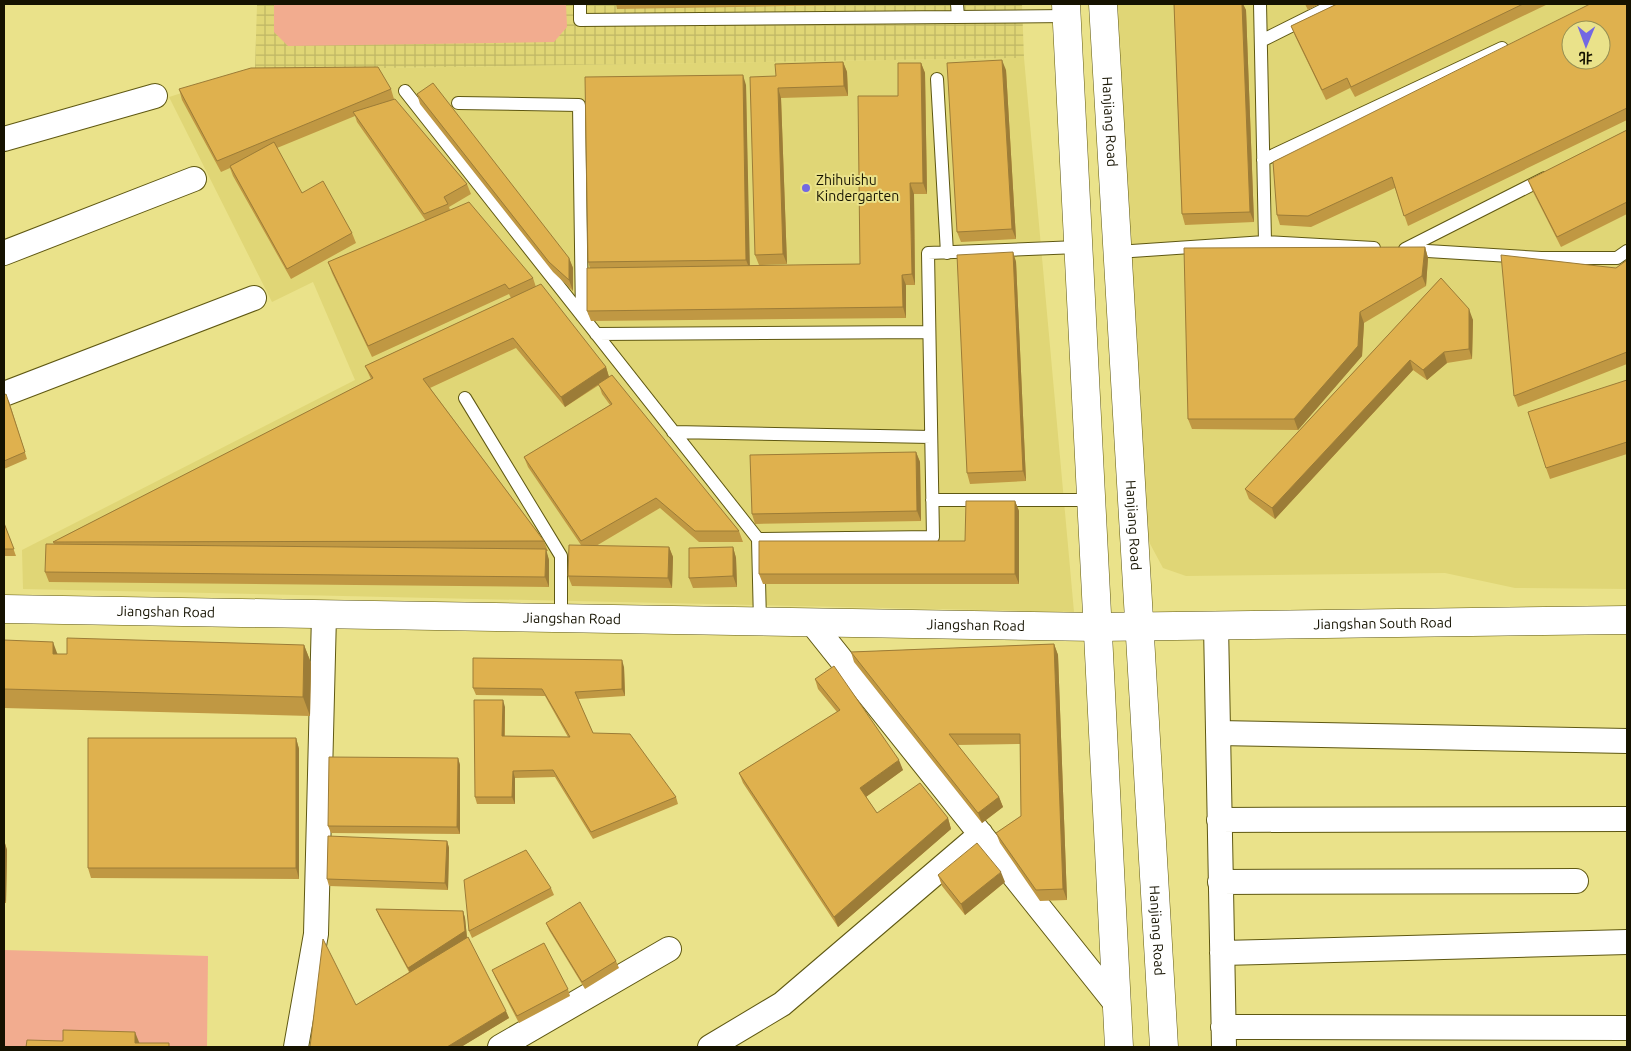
<svg xmlns="http://www.w3.org/2000/svg" width="1631" height="1051" font-family="Ubuntu,'Noto Sans SC',sans-serif">
	<style>
		.built { fill: #e0d676; fill-rule: evenodd }
		.industrial { fill: url(#industrial-grid) }
		.grass { fill: #f2ac8f }
		.lines { fill: none; stroke-linecap: round; stroke-linejoin: round }
		.lane-casing { stroke: #5f5812; stroke-width: 14 }
		.street-casing { stroke: #5f5812; stroke-width: 26 }
		.secondary-casing { stroke: #5f5812; stroke-width: 29 }
		.lane { stroke: #fff; stroke-width: 12 }
		.street { stroke: #fff; stroke-width: 24 }
		.secondary { stroke: #fff; stroke-width: 28 }
		.wall { fill: #c09843 }
		.shaded-wall { fill: #9c7c37 }
		.building { fill: #dfb14e; stroke: #9c7c37; fill-rule: evenodd }
		.poi-dot { fill: #7368e3; stroke: #eae28a; stroke-width: 2 }
		.labels { text-anchor: middle; stroke-width: 4; stroke-linejoin: round; paint-order: stroke }
		.street-label { font-size: 14px; fill: #151200; stroke: #eae28a }
		.poi-label { font-size: 14px; fill: #151200; stroke: #eae28a; text-anchor: start }
	</style>
	<defs>
		<pattern id="industrial-grid" width="8" height="8" patternUnits="userSpaceOnUse" patternTransform="scale(1.25)"><rect width="8" height="8" fill="#e0d676"/><path d="M0 4h8M4 0v8" fill="none" stroke="#bfb764"/></pattern>
	</defs>
	<rect width="100%" height="100%" fill="#eae28a"/>
	<!-- built -->
	<path class="built" d="M1112 4H1627V589L1515 588 1445 573 1186 576 1163 568 1148 540ZM1571 30H1601V60H1571Z
		M1024 58 1074 612 23 589 22 550 355 380 313 282 272 302 169 97 255 70Z"/>
	<!-- industrial -->
	<path class="industrial" d="M257 4H1022L1024 58 255 70Z"/>
	<!-- grass -->
	<path class="grass" d="M274 4H566L567 27 554 42 288 46 274 32Z
		M4 950 208 956 207 1047H4Z"/>
	<g class="lines">
		<defs>
			<path id="lane" d="M580 4V20L1067 16
				M957 4 958 17
				M1260 4 1265 242 1374 248
				M1261 41 1335 4
				M937 79 947 253
				M405 91 758 539 933 537 928 253 1078 247
				M458 103 579 105 582 316
				M1263 160 1502 48
				M1405 249 1545 178
				M1411 250 1541 258H1617L1627 251
				M1117 252 1265 242
				M596 334 929 332
				M465 398 561 556V619
				M673 432 931 437
				M932 500H1091
				M758 539 760 622"/>
			<path id="street" d="M4 139 155 96
				M4 253 194 179
				M4 394 254 298
				M812 623 1117 1005
				M1216 625 1224 1047
				M1218 733 1627 741
				M1219 820 1627 819
				M1220 882 1576 881
				M1222 953 1627 942
				M1223 1027 1627 1028
				M296 1047 316 934 324 615
				M500 1047 669 949
				M710 1047 782 1004 981 834"/>
			<g id="secondary">
				<path d="M1066 4 1119 1047"/>
				<path id="s1" d="M1103 4 1164 1047"/>
				<path id="s2" d="M4 609 1097 627 1627 620"/>
			</g>
		</defs>
		<!-- lane casing -->
		<use href="#lane" class="lane-casing"/>
		<!-- street casing -->
		<use href="#street" class="street-casing"/>
		<!-- secondary casing -->
		<use href="#secondary" class="secondary-casing"/>
		<!-- lane -->
		<use href="#lane" class="lane"/>
		<!-- street -->
		<use href="#street" class="street"/>
		<!-- secondary -->
		<use href="#secondary" class="secondary"/>
	</g>
	<!-- wall -->
	<path class="wall" d="M616 4H900L617 9Z
		M1174 4H1243L1246 10 1254 222 1185 225 1182 214Z
		M1305 4H1320L1308 10Z
		M1337 4H1548L1355 97 1350 88 1326 100 1295 36 1291 26Z
		M1627 4V120L1408 226 1395 188 1311 227 1280 225 1277 215Z
		M843 62 847 72 848 96 781 98 787 264 759 265 755 255 776 76Z
		M921 63 925 73 927 194H914L915 285H906V318L591 321 587 311 590 268 588 262 746 85 749 266 860 264 898 96Z
		M1006 70 1016 239 961 242 957 232Z
		M179 89H391L394 99 467 184 471 194 449 207 450 210 533 278 536 287 606 367 609 377 739 531 743 542H699L660 508 596 546 669 547 673 557 672 588 572 586 568 576 581 545 528 467 524 457 610 405 602 394 599 385 565 407 516 348 430 388 544 541 548 551H546L549 560V587L49 582 45 572 54 544 53 542 371 379 365 366 511 298 509 294 372 357 332 273 328 262 426 221 357 122 355 116 277 148 302 193 352 233 356 243 291 279 233 176 230 168 221 172 182 100Z
		M417 94 569 258 573 268V291L553 272 420 104Z
		M1627 130V214L1561 247 1532 190 1528 180Z
		M1425 247 1428 258 1426 286 1364 323 1362 356 1298 430 1192 429 1188 419Z
		M1013 252 1016 262 1026 481 970 484 967 473Z
		M1627 260V364L1518 407 1514 396 1616 268Z
		M1441 278 1473 320 1472 359 1447 363 1427 380 1413 370 1275 519 1249 499 1245 489Z
		M1627 380V454L1550 479 1546 468Z
		M4 395 9 401 27 459 4 469Z
		M916 452 920 462 921 521 755 524 752 514Z
		M1015 501 1019 511V584H763L759 574 965 541Z
		M4 523 16 556H4Z
		M733 547 736 558 737 587 693 588 689 578Z
		M4 640 58 654H67L304 645 311 663 310 716 4 708Z
		M1054 644 1058 655 1067 900 1040 901 1000 843 996 833 1021 816 1020 744 957 745 999 797 1003 807 982 823 854 662 851 652Z
		M624 667 625 696 578 699 593 733 676 797 678 804 593 839 555 777 515 778V804H477L475 797 505 707V736L568 737 545 696 476 695 473 688Z
		M815 679 903 770 866 797 877 813 948 818 951 829 838 927 743 783 739 773 837 712 818 689Z
		M296 738 299 749V879L91 878 88 868Z
		M458 758 460 765V834L331 833 328 826Z
		M4 840 7 850 6 903H4Z
		M447 841 449 848 448 890 329 886 327 879Z
		M938 875 1005 882 965 915 942 886Z
		M551 888 554 895 472 938 469 931Z
		M376 909 463 911 465 918 467 937 509 1018 461 1047H310L356 1005 409 972 379 916Z
		M546 923 616 961 619 968 585 989 549 930Z
		M492 970 568 989 570 996 519 1023 495 977Z"/>
	<!-- shaded-wall -->
	<path class="shaded-wall" d="M1242 4H1243L1246 10 1254 222 1250 212Z
		M1002 60 1006 70 1016 239 1012 229Z
		M843 62 847 72 848 96 844 86Z
		M921 63 925 73 927 194 923 183Z
		M743 75 746 85 750 270 746 260Z
		M778 88 781 98 787 264 783 254Z
		M910 183 914 194 915 285 912 274Z
		M1425 247 1428 258 1426 286 1422 276Z
		M1013 252 1016 262 1026 481 1023 471Z
		M569 258 573 268V291L569 280Z
		M902 275 906 285V318L903 307Z
		M1469 309 1473 320 1472 359 1469 349Z
		M1360 312 1364 323 1362 356 1298 430 1294 419Z
		M1444 352 1447 363 1427 380 1423 370Z
		M1410 360 1413 370 1275 519 1272 508Z
		M606 367 609 377 565 407 561 397Z
		M916 452 920 462 921 521 917 511Z
		M1015 501 1019 511V584L1015 574Z
		M669 547 673 557 672 588 668 578Z
		M733 547 736 558 737 587 733 576Z
		M546 549 549 560V587L545 577Z
		M53 642 60 661 53 654Z
		M1054 644 1058 655 1067 900 1063 889Z
		M304 645 311 663 310 716 303 697Z
		M622 660 624 667 625 696 622 689Z
		M503 700 505 707 504 743 502 736Z
		M296 738 299 749V879L296 868Z
		M458 758 460 765V834L457 827Z
		M899 760 903 770 863 799 860 788Z
		M513 771 515 778V804L512 797Z
		M999 797 1003 807 982 823 978 813Z
		M948 818 951 829 838 927 834 917Z
		M4 840 7 850 6 903 4 896Z
		M447 841 449 848 448 890 445 883Z
		M1001 872 1005 882 965 915 961 904Z
		M463 911 465 918 467 938 411 975 408 968Z
		M506 1011 509 1018 461 1047H447Z
		M135 1032 141 1047 135 1043Z"/>
	<!-- building -->
	<path class="building" d="M1174 4H1242L1250 212 1182 214Z
		M1337 4H1523L1351 87 1347 78 1322 90 1291 26Z
		M1590 4H1627V108L1404 216 1392 177 1308 216 1277 215 1273 162ZM1571 30H1601V60H1571Z
		M1002 60 1012 229 957 232 947 63Z
		M843 62 844 86 778 88 783 254 755 255 750 77 776 76 775 64Z
		M898 63H921L923 183H910L912 274 902 275 903 307 587 311V268L860 264 858 96H898Z
		M378 67 391 89 217 161 179 89 251 68Z
		M743 75 746 260 588 262 585 77Z
		M433 83 569 258V280L549 262 417 94Z
		M395 99 467 184 444 197 448 204 424 214 353 112Z
		M1627 130V202L1557 237 1528 180Z
		M274 142 302 193 323 181 352 233 287 269 230 166Z
		M469 202 533 278 509 289 505 284 368 346 328 262Z
		M1425 247 1422 276 1360 312 1358 346 1294 419H1188L1184 248Z
		M1013 252 1023 471 967 473 957 255Z
		M1501 255 1616 268 1627 260V352L1514 396Z
		M1441 278 1469 309V349L1444 352 1423 370 1410 360 1272 508 1245 489Z
		M541 284 606 367 561 397 513 338 423 379 544 541 53 542 373 378 365 366Z
		M612 375 739 531H695L656 498 581 541 524 457 612 404 598 384Z
		M1627 380V442L1546 468 1528 412Z
		M6 394 25 452 4 461V395Z
		M916 452 917 511 752 514 750 455Z
		M966 501H1015V574H759V541H965Z
		M4 523 14 549H4Z
		M46 544 546 549 545 577 45 572Z
		M569 545 669 547 668 578 568 576Z
		M733 547V576L689 578V548Z
		M67 638 304 645 303 697 4 689V640L53 642V654H67Z
		M1054 644 1063 889 1036 890 996 833 1021 816 1020 734H949L999 797 978 813 851 652Z
		M473 658 622 660V689L575 692 593 733 630 734 676 797 591 832 553 770 513 771 512 797H475L474 700H503L502 736 570 737 542 689 473 688Z
		M834 666 899 760 860 788 877 813 920 783 948 818 834 917 739 773 840 710 815 679Z
		M88 738H296V868H88Z
		M329 757 458 758 457 827 328 826Z
		M328 836 447 841 445 883 327 879Z
		M977 843 1001 872 961 904 938 875Z
		M526 850 551 888 469 931 464 880Z
		M580 902 616 961 582 982 546 923Z
		M376 909 463 911 465 931 408 968Z
		M468 937 506 1011 447 1047H310L323 939 356 1005Z
		M544 943 568 989 517 1016 492 970Z
		M63 1030 135 1032V1043H169V1047H26L27 1040 63 1041Z"/>
	<!-- markers -->
	<circle class="poi-dot" cx="806" cy="188" r="5"/>
	<g class="labels">
		<!-- street labels -->
		<g class="street-label">
			<text dy="5" stroke="none"><textPath href="#s1" startOffset="118">Hanjiang Road</textPath></text>
			<text dy="5" stroke="none"><textPath href="#s1" startOffset="522">Hanjiang Road</textPath></text>
			<text dy="5" stroke="none"><textPath href="#s2" startOffset="162">Jiangshan Road</textPath></text>
			<text dy="5" stroke="none"><textPath href="#s2" startOffset="568">Jiangshan Road</textPath></text>
			<text dy="5" stroke="none"><textPath href="#s2" startOffset="1379">Jiangshan South Road</textPath></text>
			<text dy="5" stroke="none"><textPath href="#s2" startOffset="972">Jiangshan Road</textPath></text>
			<text dy="5" stroke="none"><textPath href="#s1" startOffset="928">Hanjiang Road</textPath></text>
		</g>
		<!-- poi labels -->
		<g class="poi-label">
			<text x="816" y="185">Zhihuishu<tspan x="816" dy="16">Kindergarten</tspan></text>
		</g>
	</g>
	<!-- border -->
	<rect width="1631" height="1051" fill="none" stroke="#151200" stroke-width="10"/>
	<!-- north arrow -->
	<g transform="translate(1586 45) rotate(181)"><circle r="24" fill="#eae28a" stroke="#958f53"/>
	<path d="M0-4L9 19L0 12L-9 19Z" fill="#7368e3"/>
	<text y="-8" font-size="14" font-weight="bold" text-anchor="middle" fill="#151200">北</text>
	</g>
</svg>
